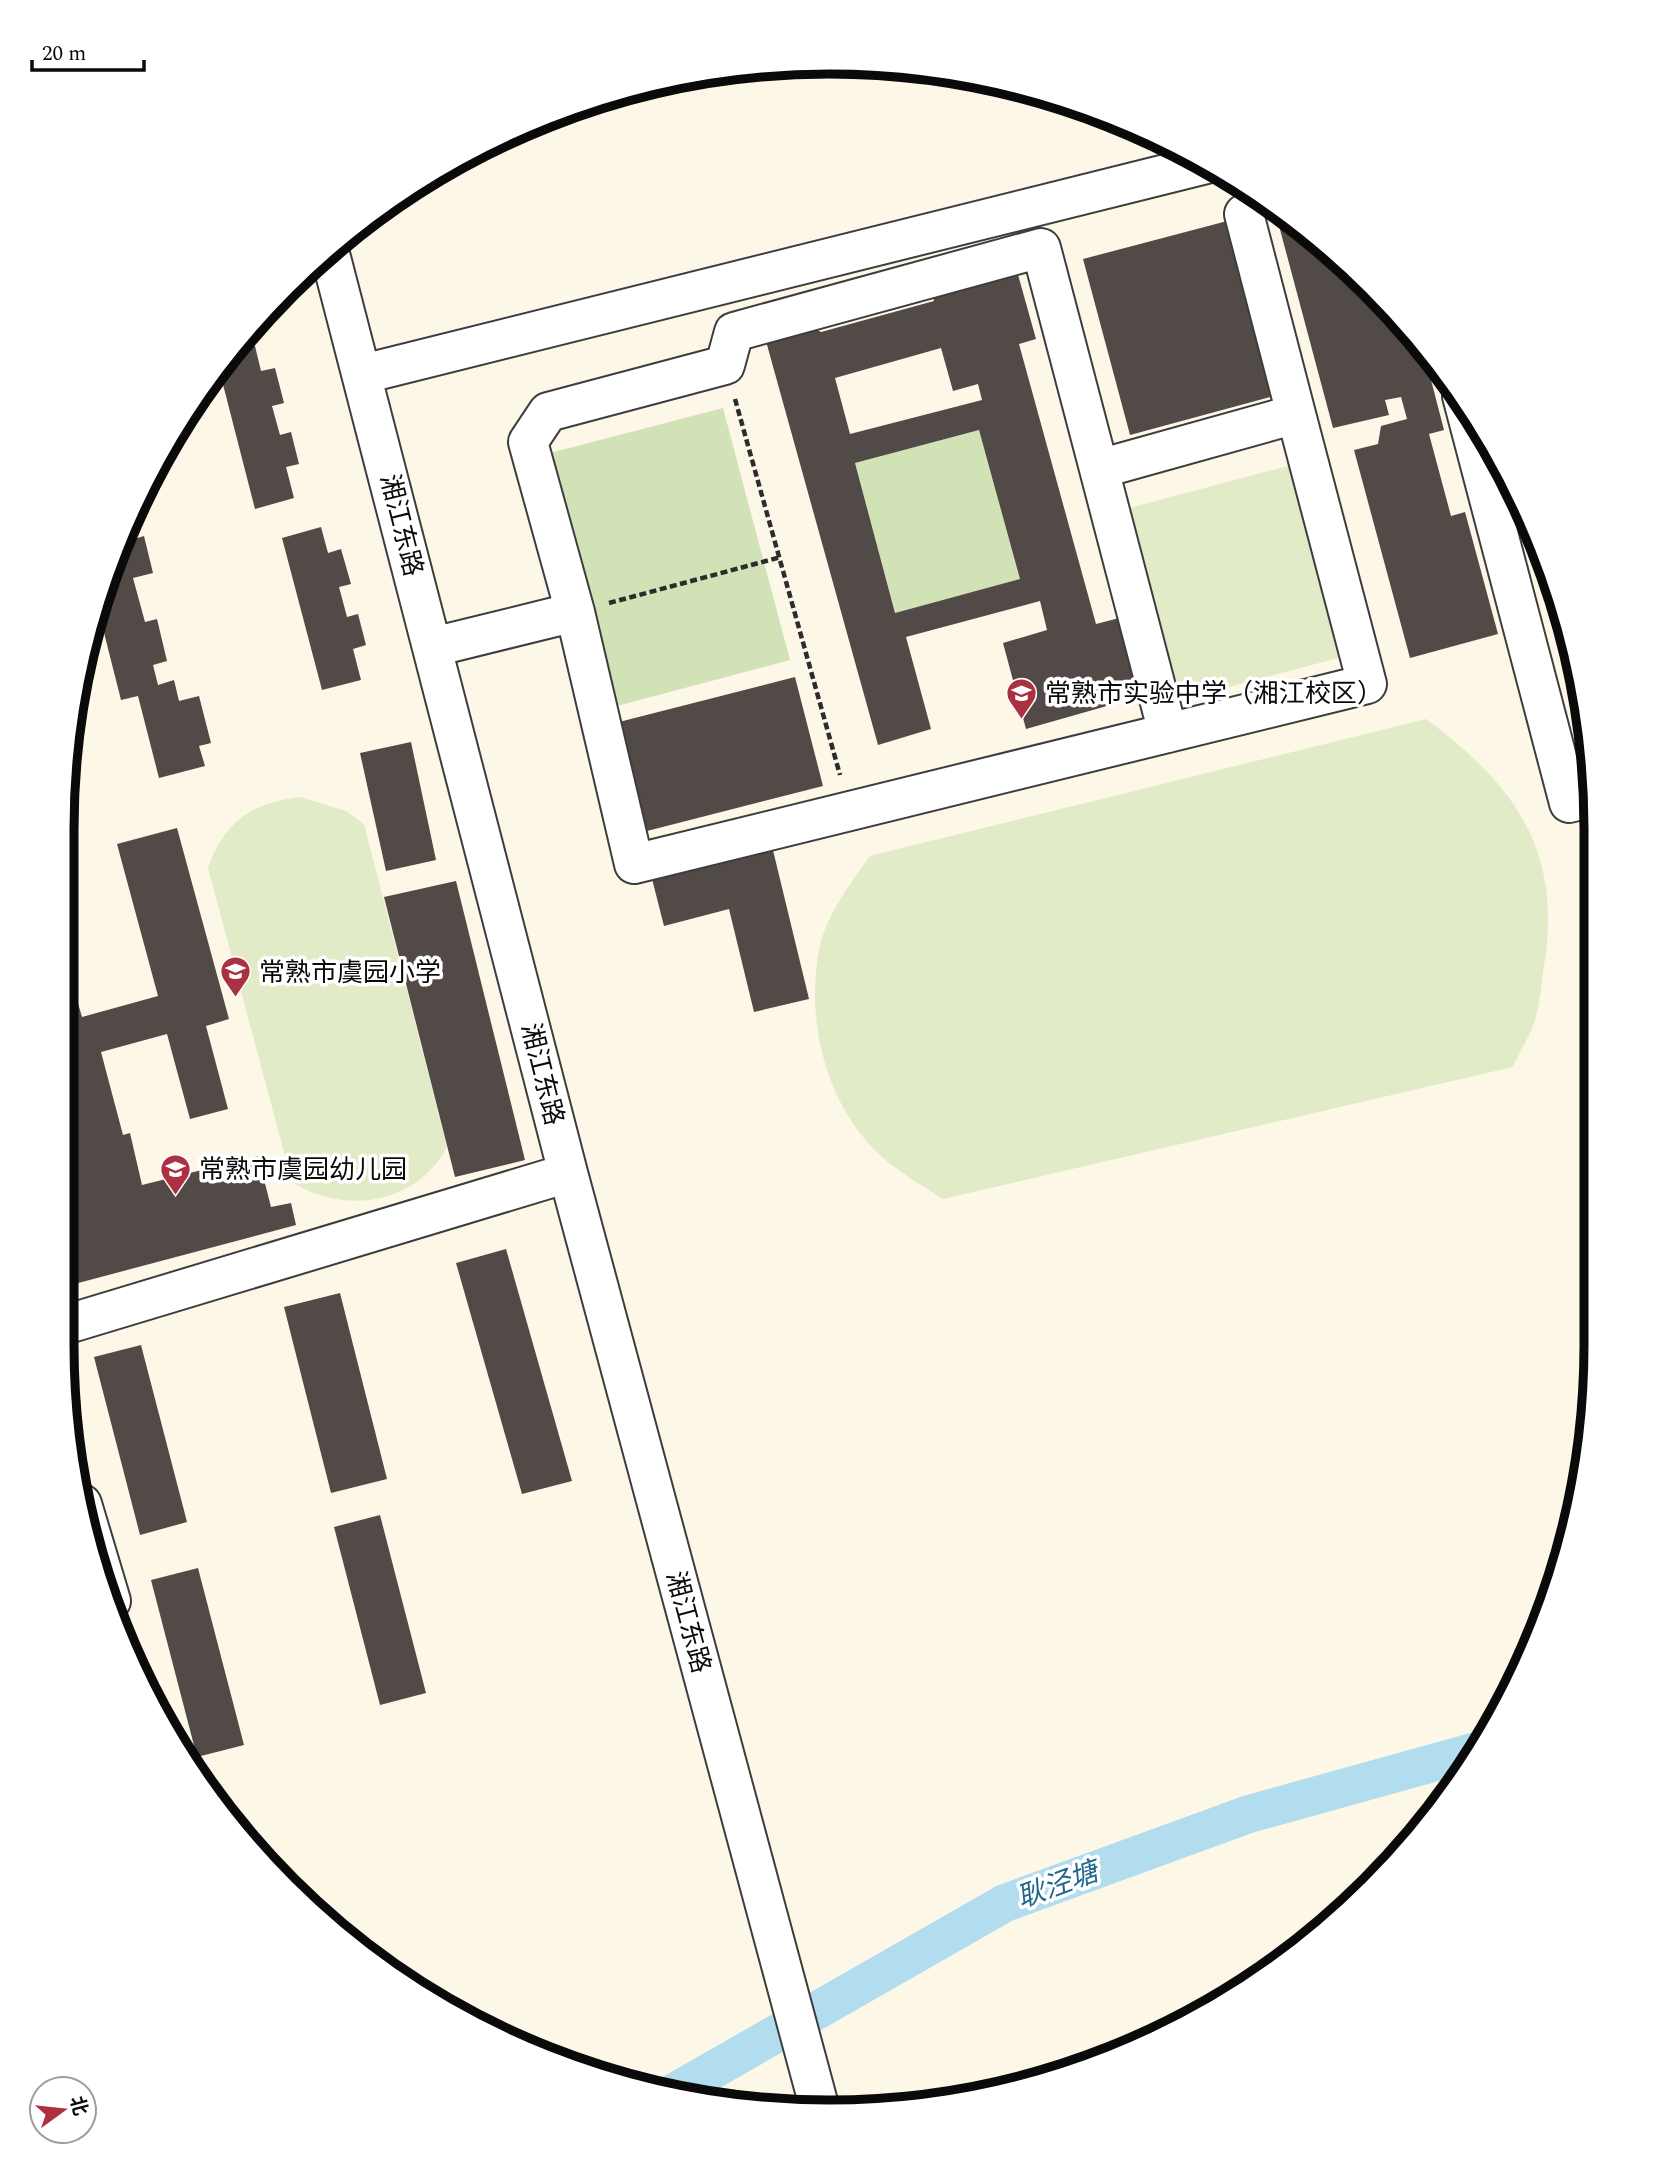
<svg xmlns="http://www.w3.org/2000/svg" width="1657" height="2173" font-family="Spectral,'Noto Sans SC',serif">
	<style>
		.green { fill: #d1e3b6 }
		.pitch { fill: #e2ebc7 }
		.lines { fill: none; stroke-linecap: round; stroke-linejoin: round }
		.canal { stroke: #b2ddef; stroke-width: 38 }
		.building { fill: #514a47; fill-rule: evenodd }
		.minor-casing { stroke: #3d3d3d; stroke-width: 42 }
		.path { stroke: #2c2c2c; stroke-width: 4.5; stroke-dasharray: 7 3.5; stroke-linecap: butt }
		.minor { stroke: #fff; stroke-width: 38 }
		.labels { text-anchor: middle; stroke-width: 7; stroke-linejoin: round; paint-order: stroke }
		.street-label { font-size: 26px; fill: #0a0a0a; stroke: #fff }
		.poi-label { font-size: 26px; fill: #0a0a0a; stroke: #fff; text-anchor: start }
		.water-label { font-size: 28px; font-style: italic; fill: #21678d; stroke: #fff }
		.rim { fill: none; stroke: #0a0a0a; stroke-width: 9 }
	</style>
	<rect width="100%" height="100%" fill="#fdf7e8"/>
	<!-- green -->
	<path class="green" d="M723 408 790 660 617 706 550 453Z
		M979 430 1020 579 895 613 855 463Z"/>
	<!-- pitch -->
	<path class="pitch" d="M1295 464 1346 656 1176 701 1126 509Z
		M1426 719C1515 785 1563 851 1544 966 1541 985 1540 1006 1534 1024 1528 1039 1519 1053 1513 1067L943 1199C915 1181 884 1164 863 1137 822 1086 807 1014 819 950 826 915 850 884 870 856Z
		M300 797 346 811 364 824 447 1147C416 1205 344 1215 292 1182L208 868C225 821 251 803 300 797Z"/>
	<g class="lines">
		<!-- canal -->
		<path class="canal" d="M671 2094 1005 1903 1249 1814 1476 1751"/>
	</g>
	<!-- building -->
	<path class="building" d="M1274 207 1371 286 1423 349 1444 430 1429 434 1451 516 1465 512 1498 634 1410 658 1354 450 1378 444 1381 426 1407 419 1401 397 1385 400 1389 415 1333 428Z
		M1231 220 1278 395 1130 435 1083 259Z
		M1015 264 1036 339 1019 344 1096 624 1127 616 1149 694 1026 729 1003 643 1047 630 1040 601 906 637 931 729 878 745 764 334 806 323 821 332 934 301 930 288ZM941 348 953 391 978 384 982 400 850 434 835 378ZM979 430 1020 579 895 613 855 463Z
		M255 346 261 371 275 368 284 403 272 406 280 435 291 432 299 464 286 467 294 498 255 509 218 365 228 352Z
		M321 527 328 553 341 549 351 584 339 587 347 617 358 614 366 645 353 649 361 680 322 690 282 538Z
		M144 536 153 573 133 578 145 622 157 619 167 661 153 665 158 685 174 680 179 701 199 696 211 743 199 746 205 766 159 778 138 696 121 700 97 605 122 537 124 542Z
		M795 677 823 786 647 831 619 722Z
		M411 742 436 860 386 871 360 753Z
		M177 828 229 1019 206 1026 228 1109 190 1119 167 1034 101 1052 123 1135 130 1133 142 1185 258 1156 271 1207 291 1203 296 1225 67 1286 61 1265 62 947 82 1017 158 996 117 844Z
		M771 842 809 999 754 1012 729 909 664 926 650 871Z
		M456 881 525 1160 455 1177 384 897Z
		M506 1249 572 1481 522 1494 456 1263Z
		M340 1293 387 1479 331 1493 284 1307Z
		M141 1345 187 1522 140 1535 94 1357Z
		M380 1515 426 1693 380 1705 334 1527Z
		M198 1568 244 1745 197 1757 151 1580Z"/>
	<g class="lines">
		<defs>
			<path id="minor" d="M1244 214 1296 414
				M329 250 568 1173 819 2106
				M363 374 1206 164
				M1462 396 1569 803 1589 798
				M1099 469 1168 733
				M433 647 575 612 528 442 548 412 725 365 734 332 1041 248 1099 469 1296 414 1367 684 634 864 575 612
				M61 1326 568 1173
				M82 1504 111 1601"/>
		</defs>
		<!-- minor casing -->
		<use href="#minor" class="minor-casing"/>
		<!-- path -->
		<path class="path" d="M735 399 840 775
			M609 603 781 557"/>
		<!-- minor -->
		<use href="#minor" class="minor"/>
	</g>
	<!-- icons -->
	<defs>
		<symbol id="school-pin" viewBox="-11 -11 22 30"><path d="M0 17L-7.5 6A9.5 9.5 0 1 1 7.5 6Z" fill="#ab3041" stroke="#fff"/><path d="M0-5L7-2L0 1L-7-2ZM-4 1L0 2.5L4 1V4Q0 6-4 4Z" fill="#fff"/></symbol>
	</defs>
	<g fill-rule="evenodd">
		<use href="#school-pin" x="1004" y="676" width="35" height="47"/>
		<use href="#school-pin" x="218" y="954" width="35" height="47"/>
		<use href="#school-pin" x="158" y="1152" width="35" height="47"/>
	</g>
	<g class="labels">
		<!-- street labels -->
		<g class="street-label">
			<text transform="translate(402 525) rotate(76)" y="9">湘江东路</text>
			<text transform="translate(543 1074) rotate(76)" y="9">湘江东路</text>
			<text transform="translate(689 1622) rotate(75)" y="9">湘江东路</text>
		</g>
		<!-- poi labels -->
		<g class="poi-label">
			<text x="1045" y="702">常熟市实验中学（湘江校区）</text>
			<text x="259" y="981">常熟市虞园小学</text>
			<text x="199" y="1178">常熟市虞园幼儿园</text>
		</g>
		<!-- water labels -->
		<g class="water-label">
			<text transform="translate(1057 1884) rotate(-20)" y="10">耿泾塘</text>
		</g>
	</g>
	<!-- crop -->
	<path d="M0 0H1657V2173H0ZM829 74H829A755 755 0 0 1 1584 829V1345A755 755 0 0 1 829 2100H829A755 755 0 0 1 74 1345V829A755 755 0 0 1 829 74Z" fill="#fff" fill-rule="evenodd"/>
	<path class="rim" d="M829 74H829A755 755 0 0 1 1584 829V1345A755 755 0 0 1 829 2100H829A755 755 0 0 1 74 1345V829A755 755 0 0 1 829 74Z"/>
	<!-- north arrow -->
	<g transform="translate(63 2110) rotate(75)"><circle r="33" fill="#ffffff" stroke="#9d9d9d" stroke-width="2"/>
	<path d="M0-5L12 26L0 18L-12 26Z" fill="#ab3041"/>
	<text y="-10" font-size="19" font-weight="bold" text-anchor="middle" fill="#0a0a0a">北</text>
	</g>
	<!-- scale -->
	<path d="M32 60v10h112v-10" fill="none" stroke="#0a0a0a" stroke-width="3.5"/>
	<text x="42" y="60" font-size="21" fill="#0a0a0a" stroke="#ffffff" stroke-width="5" paint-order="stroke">20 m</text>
</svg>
